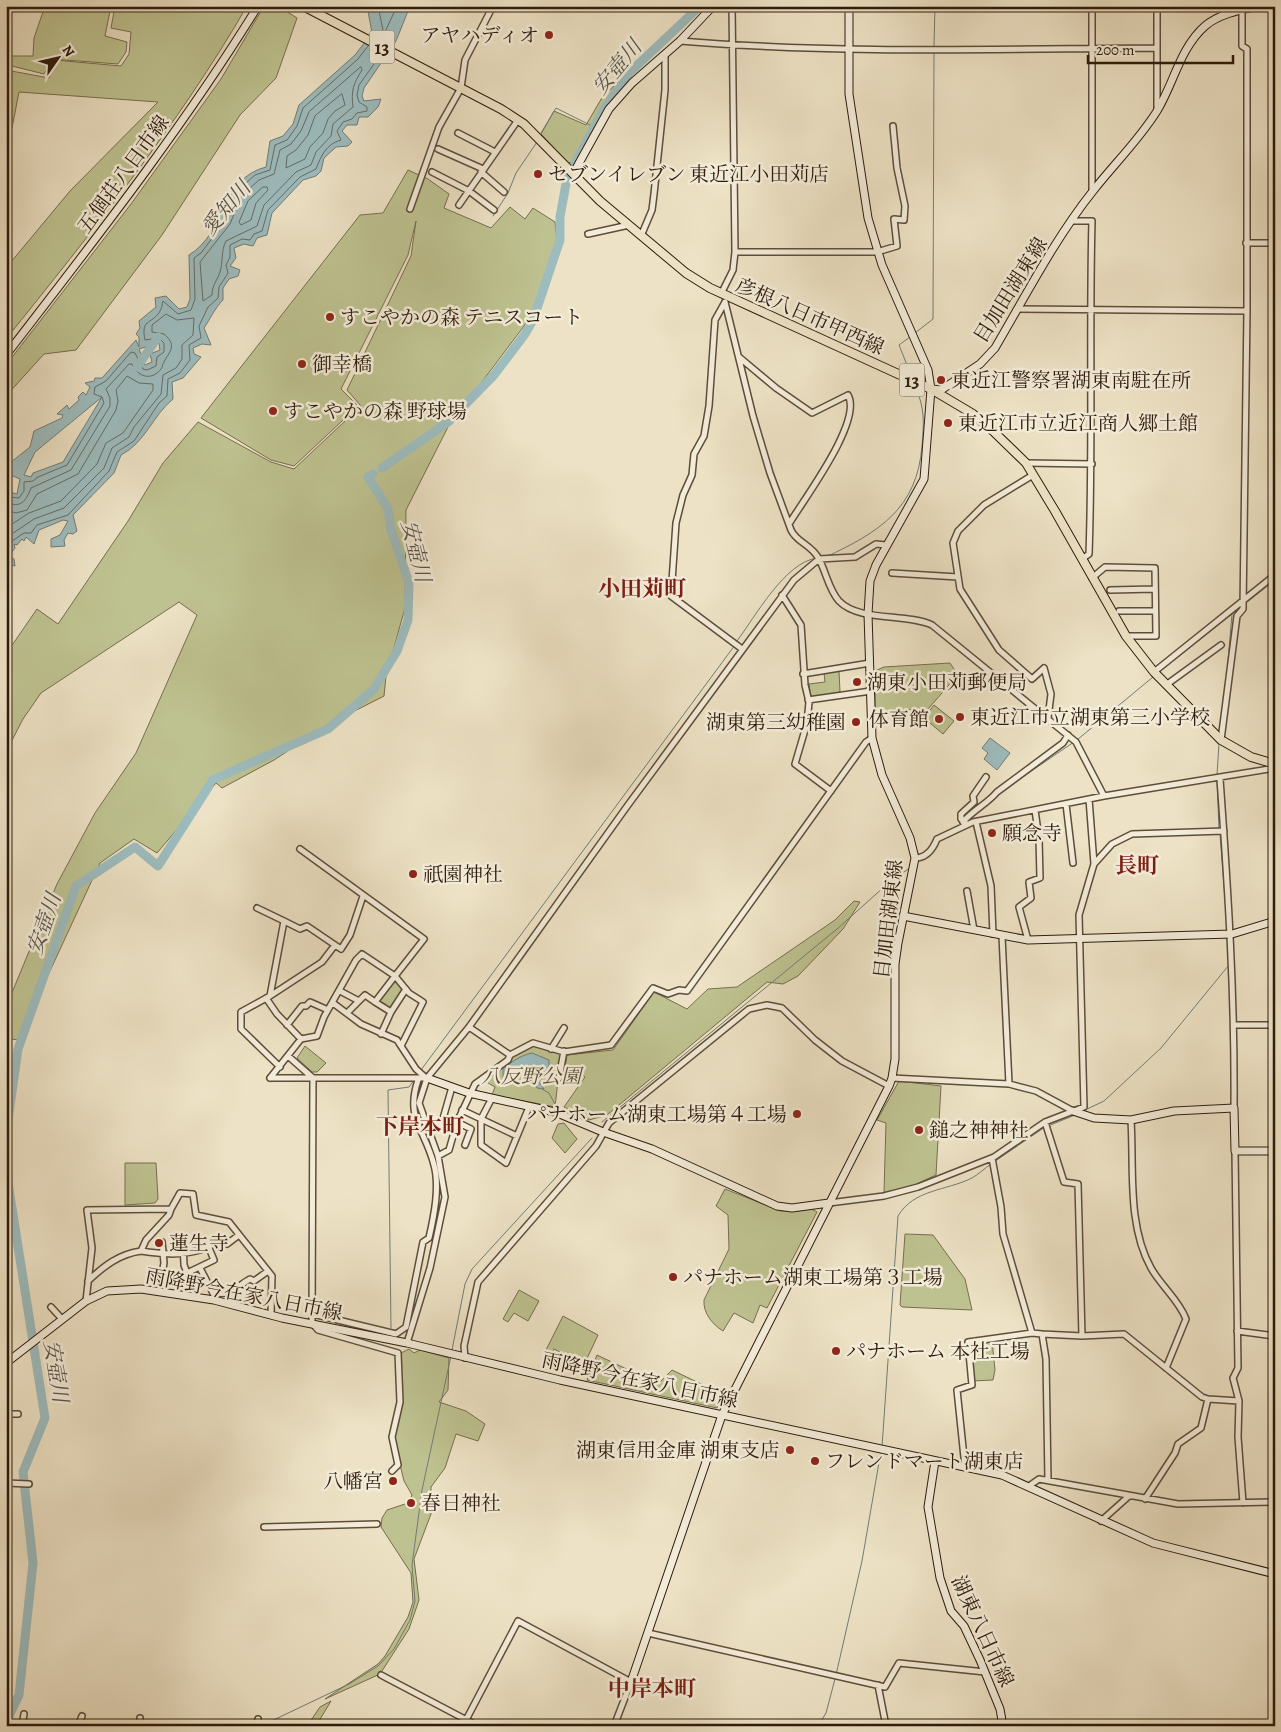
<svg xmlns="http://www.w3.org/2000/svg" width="1281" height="1732" font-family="Alegreya,'Noto Serif JP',serif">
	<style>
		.green { fill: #bec290; stroke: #766e4e }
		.water { fill: #9dbcbe; stroke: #717c77; fill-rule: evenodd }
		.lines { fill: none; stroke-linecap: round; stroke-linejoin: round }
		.shore { stroke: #666c65; stroke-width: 1 }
		.stream { stroke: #717c77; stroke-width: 1 }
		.river { stroke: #9dbcbe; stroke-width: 9 }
		.street-casing { stroke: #5e4d3a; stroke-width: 8 }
		.secondary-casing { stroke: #2e1b0c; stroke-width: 9 }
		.primary-casing { stroke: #2e1b0c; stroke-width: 10 }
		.street { stroke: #f3ecd9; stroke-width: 5 }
		.secondary { stroke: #f3ecd9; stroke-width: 7 }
		.primary { stroke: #ede2c5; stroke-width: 8 }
		.poi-dot { fill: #8f2418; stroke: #f3ecd9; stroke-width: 2 }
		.labels { text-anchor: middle; stroke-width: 5; stroke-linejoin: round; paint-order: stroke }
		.shield { fill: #f3ecd9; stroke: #695a4a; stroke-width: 1 }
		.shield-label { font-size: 19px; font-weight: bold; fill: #2e1b0c }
		.poi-label { font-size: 20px; fill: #2e1b0c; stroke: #f3ecd9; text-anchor: start }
		.street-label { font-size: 20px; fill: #2e1b0c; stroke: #f3ecd9 }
		.park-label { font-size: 20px; font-style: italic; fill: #594d34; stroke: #f3ecd9 }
		.water-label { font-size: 21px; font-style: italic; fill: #55534a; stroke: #f3ecd9 }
		.quarter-label { font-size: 22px; font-weight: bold; fill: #7a1f14; stroke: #f3ecd9 }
	</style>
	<rect width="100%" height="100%" fill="#ede2c5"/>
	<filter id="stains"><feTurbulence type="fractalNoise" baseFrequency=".004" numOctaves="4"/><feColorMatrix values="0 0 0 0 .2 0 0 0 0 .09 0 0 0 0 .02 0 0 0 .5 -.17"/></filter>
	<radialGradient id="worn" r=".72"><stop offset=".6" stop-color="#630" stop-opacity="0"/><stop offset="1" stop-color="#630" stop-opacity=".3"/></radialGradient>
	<!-- green -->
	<path class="green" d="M45 6H111L105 36 127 42 126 52 118 64 52 59 44 74 8 65 9 56H33L34 38Z
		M115 6H247C178 125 92 232 6 339V268L70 191 158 102 19 92 12 128 6 127V70L49 78 54 60 121 66 129 54 131 32 111 28Z
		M264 6H278L297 18 276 78 240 115 162 235 76 350 44 354 6 396V365L131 204 221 79Z
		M628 73 585 137 574 162 568 163 541 134 554 111 586 125 603 96Z
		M408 170 428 179 449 194 444 208 491 228 510 207 525 219 533 208 555 222 557 240 530 318 448 427 406 510 405 608 386 676 384 696 331 723 274 760 222 788 216 783 157 853 134 839 100 863 18 1040 6 1038V1001L11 995 57 884 95 813 136 753 197 615 179 602 41 693 23 719 6 752V654L37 609 58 624 128 521 163 463 198 422 271 462 294 469 361 406 347 390 411 256 416 221 408 255 341 389 358 406 294 466 271 460 201 418 360 215 383 213Z
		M950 663 956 672V677L928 709 875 711V671L884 667Z
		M839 671 840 692 811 697 809 684 825 682 824 673Z
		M934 705 954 721 943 734 924 718Z
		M854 901 860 902 843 929 798 976 783 984 767 982 607 1115 589 1120 564 1107 585 1077 577 1071 564 1075 567 1055 613 1050 654 992 687 1009 708 989 737 987 835 920Z
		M395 978 404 990 390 1009 378 1000Z
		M305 1046 326 1063 317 1072H312L297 1058Z
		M537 1046 561 1054 555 1107 492 1095 495 1087 483 1080C498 1067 515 1047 537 1046Z
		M899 1081 941 1086 936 1175 910 1187 884 1192 886 1123 877 1120Z
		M564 1123 577 1139 565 1153 552 1138 558 1124Z
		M125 1163H156L158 1199 155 1203 125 1205Z
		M725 1189 781 1211 812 1209 817 1212 767 1308 760 1305 753 1323 734 1313 723 1331C712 1324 703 1313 704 1300L729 1249 728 1215 716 1206Z
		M905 1234 933 1235 965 1279 972 1310 902 1307 900 1305Z
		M519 1290 539 1301 528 1321 514 1313 508 1322 503 1319Z
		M563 1316 598 1335 584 1365 554 1349 552 1354 546 1350Z
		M992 1340 995 1370 993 1380 973 1381 969 1343Z
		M409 1349 414 1353 420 1350 449 1358 448 1390 439 1402 466 1411 485 1424 478 1441 456 1434 445 1468 431 1487V1514L414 1559 419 1600 409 1629 380 1674 325 1699 378 1664 385 1656 408 1617 413 1602 411 1573 381 1527 382 1518 387 1510 408 1503 412 1495 404 1481 393 1436 402 1400 401 1353Z
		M597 1355 658 1384 672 1370 722 1394 717 1408 587 1380Z
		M331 1701 316 1726H307L320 1707Z"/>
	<!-- water -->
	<path class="water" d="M367 6H410L396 41 364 88 362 96 364 101 381 99 378 107 368 117H359L357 125H347L342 131 352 142 348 146 336 147 324 158 321 171 316 176 303 180 272 213 267 235 257 238 253 246 244 244 234 248 236 258 230 266 240 270 238 276 229 279 223 288V300C214 309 211 318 204 328L211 345 202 344 193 348 194 354 201 357 183 378 172 382 173 399C153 415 145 443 121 455L114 473 73 515 77 531 73 534 68 533 64 540 65 546 51 547V539L60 535 68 521 63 520 39 530 34 544 26 537 24 541 22 539 17 545 14 544 15 548 12 552 7 546 8 554 14 559 15 566 7 564 6 484 13 493 17 494 20 479 13 476 6 479V466L30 447 34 431 62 418 63 415 57 414 67 405 69 409 79 400 78 397 83 392 86 395 90 387 85 383 94 381 95 378H102L136 340 139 347V337L136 334 140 328 139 321 156 307 155 298 166 296 179 309 187 307 190 299 189 255C226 233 221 178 266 167L270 141 283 136 293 124 299 105 355 55 372 33ZM159 343 160 350 150 354 152 362 145 365 139 349ZM102 397 63 462 33 473 31 477 24 475 35 452Z
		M990 738 1010 753 997 770 984 759 988 753 982 748Z
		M532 1053 549 1060V1078L542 1076 541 1068 533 1074 544 1089 537 1088 531 1078 510 1073 506 1078 503 1077V1069C513 1061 519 1056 532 1053Z"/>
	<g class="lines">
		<!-- shore -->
		<path class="shore" d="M378 6 383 30 385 32 397 6
			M361 67 362 70C353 84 351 91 353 107L333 124 331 136 316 152 311 165 296 172 264 205 257 226 226 241C221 250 223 263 220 272 217 281 212 285 212 295L203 301 200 262 230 224 242 195 259 180 274 174 280 150 291 144 301 131 309 112Z
			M342 94 345 105 335 111 328 119 323 133 310 147 305 159 286 168 287 156 296 150 308 135 315 116Z
			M263 187H267L268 190 256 203 251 220 241 225 239 222 248 201Z
			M6 490 10 497 19 498 24 491V482L33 481 38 477 67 465 104 403 102 397 94 394 95 387 106 381 131 352 135 353 143 369 147 370 156 366 157 357 164 352V343L159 338 145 340C140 317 154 325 161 309 162 307 162 304 163 301L178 314 191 310 195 299 194 258 201 253 225 221 237 191 255 175 270 170 275 145 287 140 297 126 303 108 358 59 368 46
			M6 502C21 509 26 501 31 488L71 470 110 406V398L106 389 129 364H132C137 376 151 382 161 369 163 367 162 364 164 362 169 352 178 346 164 334L152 332V325L166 314 177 320 194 318 193 335 182 345V359L176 368 163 375 161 394 134 427 129 437 112 448 104 468 64 508 34 519 6 538
			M6 510 16 513 27 510 37 494 78 474 116 410 118 401 116 390 127 376 139 383 153 384V390L123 433 106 443 97 464 61 501 29 513 6 528
			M6 545 24 533H31L37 525 68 515 109 471 117 452 134 441 159 403 167 396 168 379 180 373 190 360 189 345 201 338 199 326 208 307 218 298 219 287 228 273 226 265 230 257V245L242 239 250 240 254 234 262 231 268 210 300 177 316 169C321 156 326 144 341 140L337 131 343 122 352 119 357 113 367 111V107L359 102 357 95 359 85 382 53"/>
		<!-- stream -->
		<path class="stream" d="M934 47 935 6
			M541 133 556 108 594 127
			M493 216 508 193 516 173 537 142
			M915 333 933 319 934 51
			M910 337 899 345 911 375
			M826 557C879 532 917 509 922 446 924 422 925 408 915 386
			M1246 603 1275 580
			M737 641C755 617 785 562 817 558
			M1158 673 1241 607
			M1226 685 1232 614
			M1077 740 1153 677
			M1217 775 1219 744
			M1217 779 1219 830
			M1005 789 1074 742
			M1220 834 1227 922
			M933 851 940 841 960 830
			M421 1070 735 645
			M542 1089 549 1093 556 1106
			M1083 1111 1104 1101 1161 1048 1229 965
			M602 1122 837 929 893 879 910 868
			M1048 1126 1075 1115
			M994 1162 1045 1127
			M391 1328 388 1090 409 1087 415 1079
			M452 1350 465 1284 472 1269 592 1138
			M882 1447 898 1216C914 1189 946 1191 972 1178 979 1174 985 1168 991 1164
			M836 1675 862 1561 881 1451
			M261 1726 349 1684 378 1666 394 1649 410 1620 415 1601 412 1565 422 1490 451 1356
			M669 1726 680 1721 699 1726
			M818 1726 826 1713 835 1679"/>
		<!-- river -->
		<path class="river" d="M575 163 603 111 629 73 700 6
			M137 367 158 337
			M382 468 448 422 494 375 525 334 533 320 560 240V217L567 178
			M212 780 328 729 374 689 397 651 408 620 409 583 391 530 388 509 368 477 373 474
			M6 1134 18 1049 76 886 135 847 158 866 209 786
			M6 1170 45 1418 23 1472 33 1563 19 1695 6 1722"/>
		<defs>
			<path id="street" d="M1092 6V191
				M1157 6V110
				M680 41C838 54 998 49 1157 48
				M458 133 495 152
				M438 149 483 169
				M432 172 469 191 494 210
				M481 172 504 192
				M459 205 518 120
				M410 209 439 127 461 88 465 60 493 6
				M1072 221H1092C1089 332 1093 443 1089 554L1082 559
				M588 234 629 225
				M641 236 652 210 654 194 665 90V54
				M1246 243H1275
				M735 252H877L897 246 894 219 904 220 905 206 897 168 893 126
				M721 294 733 270 735 252 732 6
				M725 302 753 416 770 473 791 530C797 543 811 544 819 559 826 572 829 590 839 601 859 622 906 613 932 625L1076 742 1104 796
				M725 302 715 320 709 406 704 436 694 454 692 475 683 495 676 523 671 596 742 649
				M1018 309 1247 311
				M739 357 776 388 812 413 848 395C863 421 804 499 789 524
				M1026 463 1092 464
				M1033 475 984 505 958 531 953 543 960 589 999 650 1032 679 1044 668 1051 694 1048 718
				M892 573 958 577
				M1092 578 1105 567 1155 568 1156 636H1126
				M1110 590 1155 589
				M782 595 801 625 805 685 809 702 807 723 795 764 831 791
				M1119 611H1155
				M1154 672 1275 575
				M803 674 870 663
				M1166 685 1221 645
				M808 700 871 691
				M1221 740 1237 616 1243 609 1247 311V49L1242 46V7
				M1220 779C1228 889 1235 998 1234 1108
				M1066 804 1073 863
				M963 822C973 810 987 804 997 792L1063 743 1068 735
				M965 822 961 819V814L974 802 973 796 986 777
				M976 822 991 886 993 934
				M915 858C926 858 933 849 937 839L973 822 1104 796 1275 768
				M1094 864 1112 844 1132 834 1224 831
				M967 891 974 930
				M257 908 284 921 270 996 241 1012V1029L280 1067
				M284 921 300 929 307 926 335 945
				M1002 936 1009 1084
				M1028 940 1019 907 1031 898 1029 882 1040 878 1039 839 1035 810
				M340 991 359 1001
				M270 996 322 962 335 945 341 949 350 935 363 896
				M266 998 277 1014 301 1039
				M375 1002 391 1012
				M333 1003 361 1024 397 1040 416 1069 426 1078
				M347 1013 365 995 375 1002 395 976 409 993 423 1002 401 1046
				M287 1025 302 1006H306L310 1002 328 1010
				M1235 1025H1275
				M469 1027 510 1055 533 1043 564 1052 611 1045 653 988 668 994 679 990 687 991 866 742 872 738
				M381 1034 391 1012 406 989
				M551 1049 564 1028
				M288 1056 313 1078 312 1323 318 1330 398 1353 400 1402 392 1437 398 1465 392 1471
				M270 1078 301 1039 317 1036 324 1017 356 960 362 954 395 976 424 939 300 849
				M270 1078H427
				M559 1078 564 1051
				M892 1078 1009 1084 1036 1091 1073 1111
				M492 1098 481 1119 517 1136
				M462 1110 481 1119V1145L506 1163 529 1107
				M1131 1120C1134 1168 1127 1225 1151 1268 1161 1286 1179 1300 1186 1319L1166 1368
				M425 1122 440 1125
				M442 1122 452 1087
				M457 1122 471 1129 465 1145
				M1045 1122 1064 1182 1078 1184 1082 1336
				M1235 1151 1238 1368 1233 1378 1239 1401 1238 1437 1243 1503
				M438 1156 449 1150 457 1122 475 1084 508 1060 510 1055
				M992 1158 1001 1207 1003 1234 1032 1333
				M829 1203 884 1196 918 1187 994 1157 1045 1122 1084 1107 1079 915 1094 864 1089 799
				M171 1209 180 1193 193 1194 196 1215 229 1222 272 1276 271 1314
				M183 1241 184 1265 187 1273 214 1260 209 1248
				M162 1242 164 1263 163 1268
				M141 1251C161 1254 179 1256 200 1250 208 1248 217 1241 225 1241L227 1244 239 1235
				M200 1268 214 1295
				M214 1292C227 1298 239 1285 250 1279L254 1281 268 1271
				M86 1301 92 1248 87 1210 171 1209 169 1215 146 1240 141 1251C119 1254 104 1266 88 1281
				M51 1307 62 1319
				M313 1314 396 1334 406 1327 423 1242 429 1238C434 1216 440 1187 434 1165 425 1129 405 1119 418 1080
				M1237 1331 1275 1336
				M407 1343 430 1268 445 1197 438 1156 419 1103 427 1078 469 1027 628 805 794 580 819 559 855 557 876 544 886 545
				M465 1358 464 1346 478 1282 596 1146 609 1123 749 1009 767 1005 782 1008 815 1040 842 1061 889 1086
				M6 1414H18
				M965 1467 957 1390 972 1385 968 1342 1032 1333 1042 1334
				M1048 1480 1046 1359 1042 1334 1082 1336 1124 1334 1202 1397 1208 1399 1239 1401
				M6 1483 29 1484
				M1029 1486 1039 1479 1178 1504 1275 1502
				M1145 1499 1175 1453 1178 1444 1201 1428 1208 1399
				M1101 1521 1129 1496
				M264 1527 377 1524
				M648 1633 885 1687 899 1663 985 1672
				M381 1675 478 1726
				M878 1685 886 1726
				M466 1720 518 1621 631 1682 614 1726
				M22 1726 24 1714
				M78 1726 82 1716
				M140 1726V1718
				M253 1726 257 1724 258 1719"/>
			<path id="secondary" d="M573 174 609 109 632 83 680 41 713 6
				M6 355C94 241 182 129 258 6
				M932 389 941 390 980 364 995 348C1025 297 1056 237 1093 191 1114 164 1139 140 1157 111 1174 83 1180 48 1205 26 1219 14 1240 10 1258 6
				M903 916 1028 940 1232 934 1275 921
				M427 1078 469 1093 555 1112 603 1132 652 1149 777 1206 792 1208 829 1203
				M1073 1111 1094 1118 1131 1120 1174 1111 1234 1108 1235 1151H1275
				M6 1363 86 1301 107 1291 141 1289 214 1300 282 1318 407 1343 560 1380 1002 1475 1153 1543 1275 1574
				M935 1461 928 1507 940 1578 951 1611 964 1626 980 1660 1000 1709 1003 1726
				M631 1682 722 1415 889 1086 892 1078 895 1059V964L898 943 915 858 910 838 882 775 872 738 868 614 870 581 876 565 924 479 931 389 928 370 882 265 868 218 849 94V6"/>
			<path id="primary" d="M303 6 501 109 524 124 600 201 686 273 710 288 931 389 973 414 993 431 1026 463 1055 511 1126 636 1154 672 1221 740 1251 757 1275 764"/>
		</defs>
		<!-- street casing -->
		<use href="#street" class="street-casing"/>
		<!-- secondary casing -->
		<use href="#secondary" class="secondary-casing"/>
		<!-- primary casing -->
		<use href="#primary" class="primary-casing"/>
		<!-- street -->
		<use href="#street" class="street"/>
		<!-- secondary -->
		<use href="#secondary" class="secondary"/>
		<!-- primary -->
		<use href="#primary" class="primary"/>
	</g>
	<!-- markers -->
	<g class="poi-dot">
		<circle cx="549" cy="35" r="5"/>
		<circle cx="538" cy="174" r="5"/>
		<circle cx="330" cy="317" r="5"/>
		<circle cx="302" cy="364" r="5"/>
		<circle cx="941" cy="380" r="5"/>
		<circle cx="273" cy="411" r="5"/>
		<circle cx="948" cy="423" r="5"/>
		<circle cx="857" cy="682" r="5"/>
		<circle cx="960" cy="717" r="5"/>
		<circle cx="939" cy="719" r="5"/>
		<circle cx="856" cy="722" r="5"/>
		<circle cx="992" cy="833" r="5"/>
		<circle cx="413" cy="874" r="5"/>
		<circle cx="797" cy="1114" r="5"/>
		<circle cx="919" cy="1130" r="5"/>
		<circle cx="159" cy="1243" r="5"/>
		<circle cx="673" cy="1277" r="5"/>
		<circle cx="836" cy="1351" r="5"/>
		<circle cx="790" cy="1450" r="5"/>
		<circle cx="815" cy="1461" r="5"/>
		<circle cx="393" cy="1481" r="5"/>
		<circle cx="411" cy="1503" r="5"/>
	</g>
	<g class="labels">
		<!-- shield labels -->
		<g class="shield">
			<rect x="369.5" y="30.5" width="25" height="33" rx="4"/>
			<rect x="899.5" y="363.5" width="25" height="33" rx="4"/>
		</g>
		<g class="shield-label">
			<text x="382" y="54">13</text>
			<text x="912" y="387">13</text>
		</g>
		<!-- poi labels -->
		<g class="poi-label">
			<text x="539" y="42" text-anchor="end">アヤハディオ</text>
			<text x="548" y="181">セブンイレブン 東近江小田苅店</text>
			<text x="340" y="324">すこやかの森 テニスコート</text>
			<text x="312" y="371">御幸橋</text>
			<text x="951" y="387">東近江警察署湖東南駐在所</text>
			<text x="283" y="418">すこやかの森 野球場</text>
			<text x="958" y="430">東近江市立近江商人郷土館</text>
			<text x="867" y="689">湖東小田苅郵便局</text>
			<text x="970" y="724">東近江市立湖東第三小学校</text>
			<text x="929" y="726" text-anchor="end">体育館</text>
			<text x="846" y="729" text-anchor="end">湖東第三幼稚園</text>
			<text x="1002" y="840">願念寺</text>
			<text x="423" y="881">祇園神社</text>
			<text x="787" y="1121" text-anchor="end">パナホーム湖東工場第４工場</text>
			<text x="929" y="1137">鎚之神神社</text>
			<text x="169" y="1250">蓮生寺</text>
			<text x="683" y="1284">パナホーム湖東工場第３工場</text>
			<text x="846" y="1358">パナホーム 本社工場</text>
			<text x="780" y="1457" text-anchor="end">湖東信用金庫 湖東支店</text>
			<text x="825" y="1468">フレンドマート湖東店</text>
			<text x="383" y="1488" text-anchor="end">八幡宮</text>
			<text x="421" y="1510">春日神社</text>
		</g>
		<!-- street labels -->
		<g class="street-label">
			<text transform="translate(123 174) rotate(-54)" y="7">五個荘八日市線</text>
			<text transform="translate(1010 290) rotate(-58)" y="7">目加田湖東線</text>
			<text transform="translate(810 316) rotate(24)" y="7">彦根八日市甲西線</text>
			<text transform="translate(888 919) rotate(-83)" y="7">目加田湖東線</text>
			<text transform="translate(244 1294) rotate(11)" y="7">雨降野今在家八日市線</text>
			<text transform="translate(640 1380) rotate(12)" y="7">雨降野今在家八日市線</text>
			<text transform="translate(983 1631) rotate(65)" y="7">湖東八日市線</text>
		</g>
		<!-- park labels -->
		<g class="park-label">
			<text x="531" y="1083">八反野公園</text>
		</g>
		<!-- water labels -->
		<g class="water-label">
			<text transform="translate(617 67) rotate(-50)" y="7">安壺川</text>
			<text transform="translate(226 208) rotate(-50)" y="7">愛知川</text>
			<text transform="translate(416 551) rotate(76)" y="7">安壺川</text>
			<text transform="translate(44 924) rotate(-71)" y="7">安壺川</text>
			<text transform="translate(56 1371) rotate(81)" y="7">安壺川</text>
		</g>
		<!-- quarter labels -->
		<g class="quarter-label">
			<text x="642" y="596">小田苅町</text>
			<text x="1137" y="873">長町</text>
			<text x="420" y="1134">下岸本町</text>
			<text x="652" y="1696">中岸本町</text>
		</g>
	</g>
	<!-- margin -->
	<rect width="1281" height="1732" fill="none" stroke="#ede2c5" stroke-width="25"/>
	<rect x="8" y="8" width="1266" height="1717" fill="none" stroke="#2e1b0c" stroke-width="2.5"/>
	<rect x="12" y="12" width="1256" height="1707" fill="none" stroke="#2e1b0c"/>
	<!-- north arrow -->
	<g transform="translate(58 58) rotate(56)" stroke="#f3ecd9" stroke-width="4" paint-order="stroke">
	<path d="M0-4L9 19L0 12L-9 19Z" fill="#2e1b0c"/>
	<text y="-8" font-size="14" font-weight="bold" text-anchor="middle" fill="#2e1b0c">N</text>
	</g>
	<!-- scale -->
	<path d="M1088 55v8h145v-8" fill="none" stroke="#2e1b0c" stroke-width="2.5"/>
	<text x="1096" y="55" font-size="15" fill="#2e1b0c" stroke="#f3ecd9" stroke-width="4" paint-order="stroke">200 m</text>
	<rect width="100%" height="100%" filter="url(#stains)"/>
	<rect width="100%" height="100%" fill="url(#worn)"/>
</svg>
